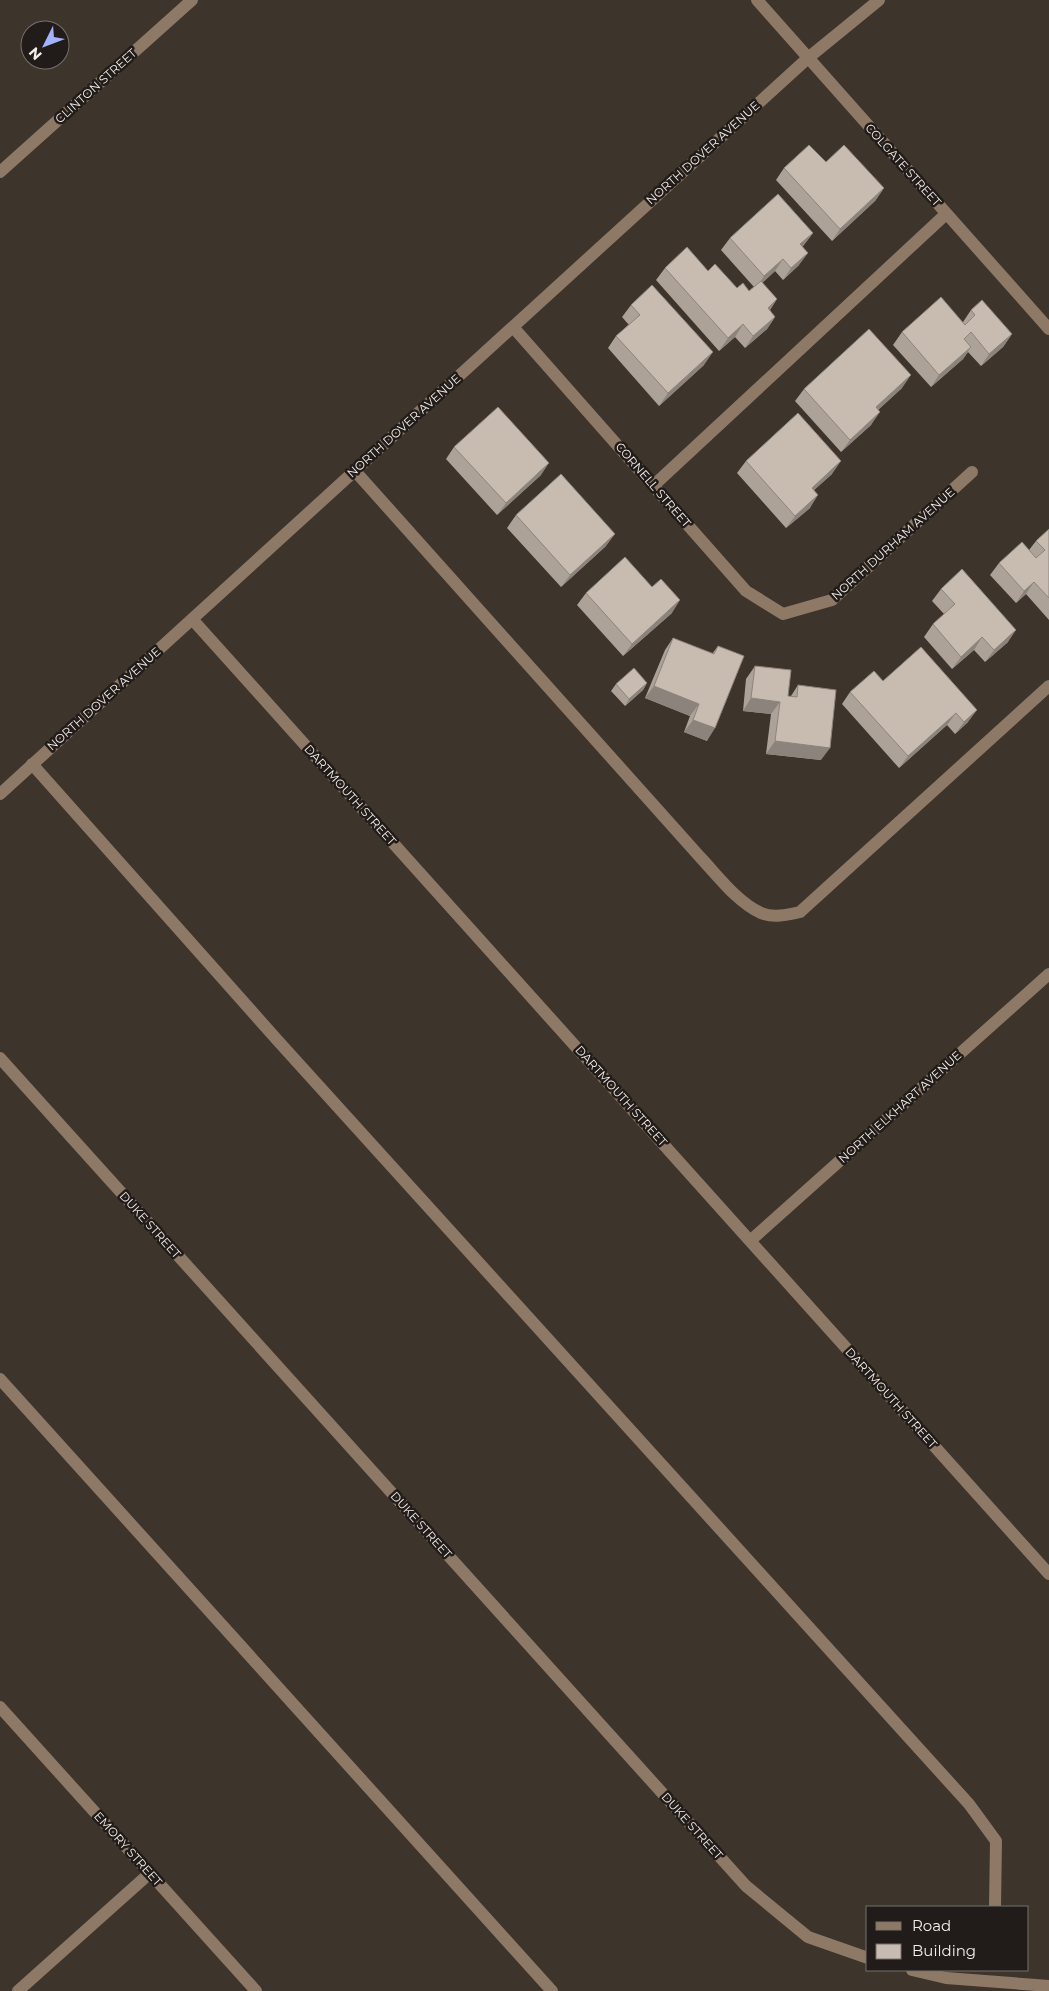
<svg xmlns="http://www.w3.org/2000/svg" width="1049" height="1991" font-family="Montserrat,sans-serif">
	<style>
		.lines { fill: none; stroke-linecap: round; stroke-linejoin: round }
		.minor { stroke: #8e7967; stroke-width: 12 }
		.wall { fill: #aca298 }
		.shaded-wall { fill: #8c847c }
		.building { fill: #c8bcb1; stroke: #8c847c }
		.labels { text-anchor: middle; stroke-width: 5; stroke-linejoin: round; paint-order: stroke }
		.street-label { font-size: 12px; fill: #f3ede8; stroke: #211c19 }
	</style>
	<rect width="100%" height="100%" fill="#3d342b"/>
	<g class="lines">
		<!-- minor -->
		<path class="minor" d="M757 0 1049 329
			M0 172 192 0
			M513 327 746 591 783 614 832 600 972 472
			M355 471 700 857C718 876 737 902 761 913 773 918 787 915 800 912L1049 686
			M653 486 946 214
			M192 619 1049 1574
			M32 764 279 1042 969 1804 996 1841 995 1907
			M0 794 808 58 879 0
			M0 1058 746 1886 808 1937 868 1958
			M750 1241 1049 974
			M0 1379 552 1991
			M0 1707 256 1991
			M912 1970 946 1978 1049 1986
			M18 1991 150 1873"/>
	</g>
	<!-- wall -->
	<path class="wall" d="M826 162 884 188 875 201 832 241 776 180 784 168Z
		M813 233 802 247 799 265 783 280 775 271 762 283 777 299 770 310 775 317 767 329 745 348 735 337 719 351 656 280 665 268 708 271 737 288 749 291 754 287 721 250 730 238Z
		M631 305 704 365 659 406 608 348 616 336 629 325 622 317Z
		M971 310 1012 334 1003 347 981 366 968 352 963 359 931 387 893 345 902 332 963 322Z
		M902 388 878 410 871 425 841 452 795 401 804 389Z
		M454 447 541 475 497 515 446 459Z
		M746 461 832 474 814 490 810 508 786 528 737 473Z
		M516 515 606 546 561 587 507 528Z
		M1049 529V620L1026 594 1016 603 990 575 999 563 1029 550 1036 541Z
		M941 589 1008 642 985 662 974 650 952 669 924 637 933 624 944 614 932 601Z
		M586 593 672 613 623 656 577 605Z
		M673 638 712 654 718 646 707 741 684 732 690 716 645 698 665 650Z
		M921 647 968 722 955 734 947 725 899 768 842 704 850 692 883 681Z
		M755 666 788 696H791L798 685 821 760 766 754 771 714 743 711 746 679Z
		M647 683 643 690 625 706 611 691 616 684Z"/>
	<!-- shaded-wall -->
	<path class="shaded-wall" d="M884 188 875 201 832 241 840 229Z
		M813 233 804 245 791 257 800 244Z
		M808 253 799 265 783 280 791 268Z
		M783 259 775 271 756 289 764 276Z
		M777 299 768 312V308Z
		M775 317 767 329 745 348 753 336Z
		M743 324 735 337 719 351 728 338Z
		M1012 334 1003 347 981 366 989 354Z
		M971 347 963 359 931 387 939 375Z
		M713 352 704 365 659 406 668 393Z
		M911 375 902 388 867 420 876 407Z
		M880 412 871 425 841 452 850 440Z
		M841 461 832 474 803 500 812 488Z
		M549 463 541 475 497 515 506 503Z
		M818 495 810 508 786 528 795 516Z
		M615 534 606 546 561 587 570 575Z
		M1034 582 1026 594 1016 603 1024 591Z
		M680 600 672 613 623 656 632 644Z
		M1016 630 1008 642 985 662 994 650Z
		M982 637 974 650 952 669 961 657Z
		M647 683 643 690 625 706 629 699Z
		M654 686 699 704 690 716 645 698Z
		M751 698 780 702 771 714 743 711Z
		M977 710 968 722 955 734 964 722Z
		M956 713 947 725 899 768 908 756Z
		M693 720 715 728 707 741 684 732Z
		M775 741 830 748 821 760 766 754Z"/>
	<!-- building -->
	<path class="building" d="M809 145 826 162 844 145 884 188 840 229 784 168Z
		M778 194 813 233 800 244 808 253 791 268 783 259 764 276 730 238Z
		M687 247 708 271 715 264 737 288 743 283 749 291 761 281 777 299 768 308 775 317 753 336 743 324 728 338 665 268Z
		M652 285 713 352 668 393 616 336 640 315 631 305Z
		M941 297 965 325 975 315 971 310 982 300 1012 334 989 354 971 332 964 339 971 347 939 375 902 332Z
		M869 329 911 375 876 407 880 412 850 440 804 389Z
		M498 407 549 463 506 503 454 447Z
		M798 413 841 461 812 488 818 495 795 516 746 461Z
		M561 474 615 534 570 575 516 515Z
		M1049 529V598L1034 582 1024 591 999 563 1022 542 1036 558 1045 550 1036 541Z
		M625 557 652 587 661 579 680 600 632 644 586 593Z
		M962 569 1016 630 994 650 982 637 961 657 933 624 955 604 941 589Z
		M673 638 714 654 718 646 744 656 715 728 693 720 699 704 654 686Z
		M921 647 977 710 964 722 956 713 908 756 850 692 874 671 883 681Z
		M755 666 791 670 788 696 797 697 798 685 836 690 830 748 775 741 780 702 751 698Z
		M634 668 647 683 629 699 616 684Z"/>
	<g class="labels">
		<!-- street labels -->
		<g class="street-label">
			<text transform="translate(96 86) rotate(-42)" y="4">CLINTON STREET</text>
			<text transform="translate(703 153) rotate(-42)" y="4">NORTH DOVER AVENUE</text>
			<text transform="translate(903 165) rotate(48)" y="4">COLGATE STREET</text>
			<text transform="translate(404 426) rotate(-42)" y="4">NORTH DOVER AVENUE</text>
			<text transform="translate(653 485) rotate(49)" y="4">CORNELL STREET</text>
			<text transform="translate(893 544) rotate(-42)" y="4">NORTH DURHAM AVENUE</text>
			<text transform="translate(104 699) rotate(-42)" y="4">NORTH DOVER AVENUE</text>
			<text transform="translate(350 795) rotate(48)" y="4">DARTMOUTH STREET</text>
			<text transform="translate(621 1096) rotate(48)" y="4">DARTMOUTH STREET</text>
			<text transform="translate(900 1107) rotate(-42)" y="4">NORTH ELKHART AVENUE</text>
			<text transform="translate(150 1225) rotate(48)" y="4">DUKE STREET</text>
			<text transform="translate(891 1398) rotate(48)" y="4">DARTMOUTH STREET</text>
			<text transform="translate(421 1525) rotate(48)" y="4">DUKE STREET</text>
			<text transform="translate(692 1826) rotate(48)" y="4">DUKE STREET</text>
			<text transform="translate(128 1849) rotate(48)" y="4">EMORY STREET</text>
		</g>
	</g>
	<!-- legend -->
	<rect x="866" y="1906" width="162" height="65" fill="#211c19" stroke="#75706c"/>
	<rect x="876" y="1922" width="25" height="8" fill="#8e7967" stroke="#75706c"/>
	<text x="912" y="1931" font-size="15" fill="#f3ede8">Road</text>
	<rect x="876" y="1944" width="25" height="15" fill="#c8bcb1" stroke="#75706c"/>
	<text x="912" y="1956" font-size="15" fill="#f3ede8">Building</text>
	<!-- north arrow -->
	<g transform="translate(45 45) rotate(228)"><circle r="24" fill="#211c19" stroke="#75706c"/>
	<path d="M0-4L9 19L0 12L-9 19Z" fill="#a1b3fd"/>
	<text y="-8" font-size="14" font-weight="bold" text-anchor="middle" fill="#f3ede8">N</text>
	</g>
</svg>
